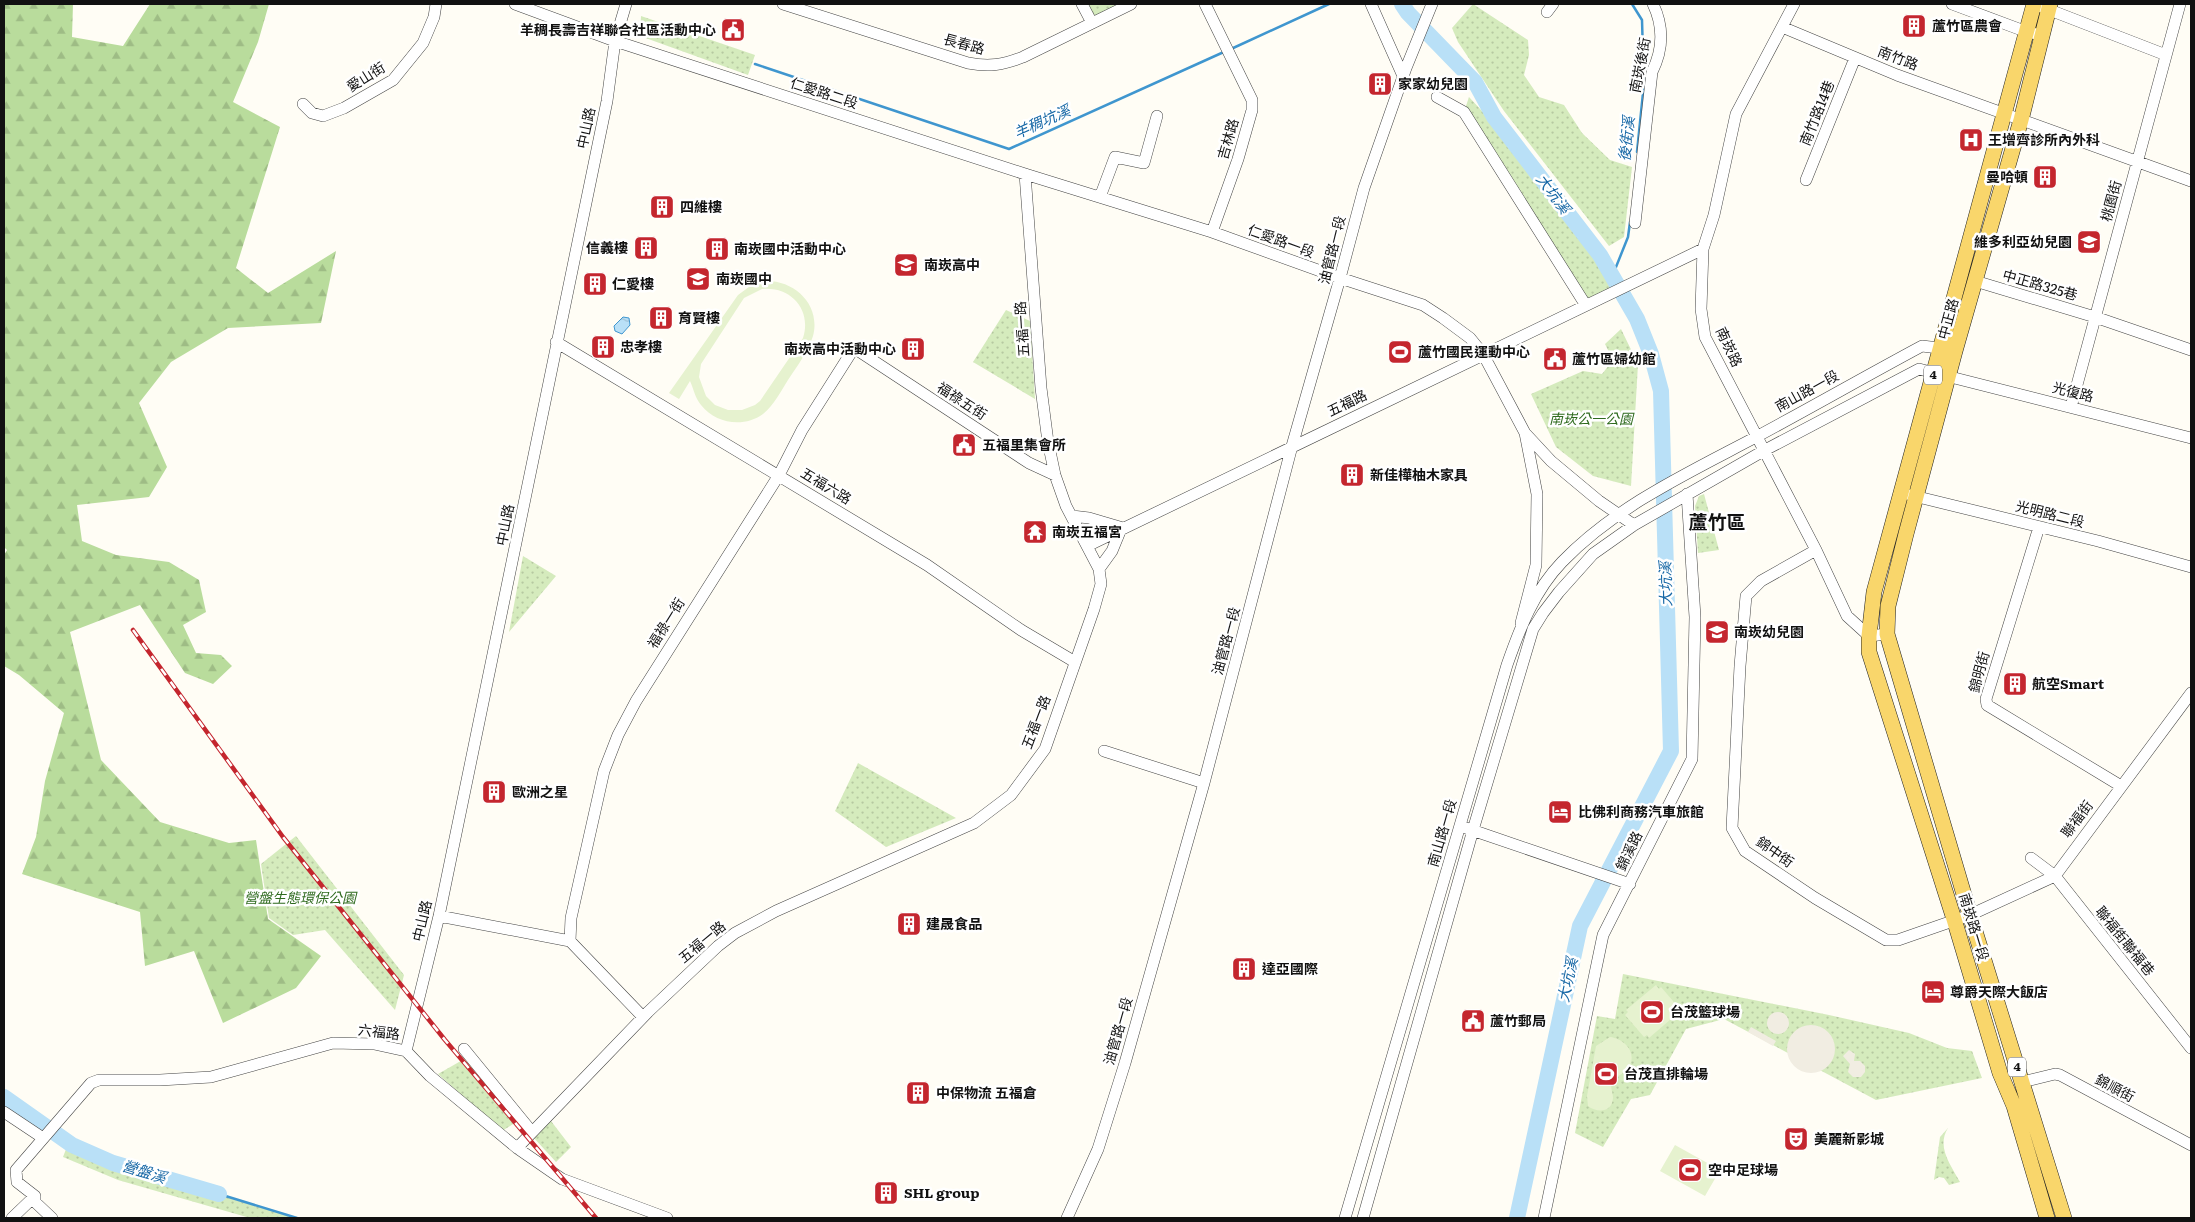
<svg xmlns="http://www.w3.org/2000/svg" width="2195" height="1222" font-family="Literata,'Noto Sans TC',serif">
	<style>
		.grass { fill: url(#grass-dots) }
		.forest { fill: url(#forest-firs) }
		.pitch { fill: #e6f2cf; fill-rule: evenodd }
		.plaza { fill: #f1ede2 }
		.water { fill: url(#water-ripples); stroke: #3f96cf }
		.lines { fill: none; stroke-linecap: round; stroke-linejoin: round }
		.stream { stroke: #3f96cf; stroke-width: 2.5 }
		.river { stroke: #b9e0f7; stroke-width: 16 }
		.minor-casing { stroke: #444; stroke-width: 12 }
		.major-casing { stroke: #222; stroke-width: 16 }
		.minor { stroke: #fff; stroke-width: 11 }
		.major { stroke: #f9d66b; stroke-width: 15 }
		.rail-casing { stroke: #c4262e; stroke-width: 4.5 }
		.rail { stroke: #fff; stroke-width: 2.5; stroke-dasharray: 8; stroke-linecap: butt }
		.labels { text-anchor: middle; stroke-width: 5; stroke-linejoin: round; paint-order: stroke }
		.shield { fill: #fff; stroke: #585858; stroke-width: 1 }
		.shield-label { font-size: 12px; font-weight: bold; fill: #111 }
		.poi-label { font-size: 14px; font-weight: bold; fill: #111; stroke: #fff; text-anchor: start }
		.street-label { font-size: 14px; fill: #111; stroke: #fff }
		.park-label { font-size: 14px; font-style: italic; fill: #2f6b1f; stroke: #fff }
		.water-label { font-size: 15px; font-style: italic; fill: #1768a6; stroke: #fff }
		.district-label { font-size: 19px; font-weight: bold; fill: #111; stroke: #fff }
	</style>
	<defs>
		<pattern id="grass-dots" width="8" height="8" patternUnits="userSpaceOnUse" patternTransform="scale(1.25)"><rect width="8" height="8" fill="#d5ebbd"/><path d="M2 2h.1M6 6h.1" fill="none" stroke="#b6c8a1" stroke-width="1.8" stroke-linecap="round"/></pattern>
		<pattern id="forest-firs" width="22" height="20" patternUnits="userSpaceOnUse" patternTransform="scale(1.25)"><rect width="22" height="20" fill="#b9dc9c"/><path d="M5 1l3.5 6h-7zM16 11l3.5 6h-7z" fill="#9ebc85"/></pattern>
		<pattern id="water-ripples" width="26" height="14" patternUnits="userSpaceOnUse" patternTransform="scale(1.25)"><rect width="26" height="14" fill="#b9e0f7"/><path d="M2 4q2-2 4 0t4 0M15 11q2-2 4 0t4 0" fill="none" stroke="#9ebfd3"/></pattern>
	</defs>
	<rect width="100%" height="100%" fill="#fffdf5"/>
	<!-- grass -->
	<path class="grass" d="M1087 4H1124L1094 18Z
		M1473 4 1528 40 1529 55 1524 75 1539 97 1564 105 1582 133 1610 160 1632 167 1624 237 1609 246 1504 111 1458 42 1452 28Z
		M641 16 755 55 748 75 640 36Z
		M1469 97 1531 164 1587 249 1602 261 1619 288 1585 304 1464 112Z
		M1006 310 1030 321 1035 399 973 362Z
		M1621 329 1638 364 1631 486 1593 476 1556 447 1531 394 1583 371 1602 374 1613 360 1605 344Z
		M1704 494 1719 550 1698 553 1695 506 1699 496Z
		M523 556 556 576 509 632Z
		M858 763 956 818 886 847 835 811Z
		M296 836 404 975 395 1010 325 930 293 935 269 918 261 864Z
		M1623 974 1829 1015 1909 1033 1947 1048 1972 1051 1982 1078 1876 1100 1724 1019 1686 1029 1650 1095 1631 1099 1603 1147 1575 1133 1597 1016 1615 1019Z
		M466 1058 518 1121 502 1131 438 1074Z
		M551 1121 571 1147 556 1162 533 1137Z
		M1948 1128C1936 1147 1951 1165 1960 1182L1949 1185 1944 1178 1939 1177 1934 1180 1940 1137Z
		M68 1144 113 1163 295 1218H250L118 1180 63 1157Z"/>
	<!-- forest -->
	<path class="forest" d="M4 4H73L72 37 123 46 150 4H269L258 42 233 102 280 127 236 268 268 293 336 251 321 323 228 328 171 362 139 403 167 467 149 497 77 505 82 541 116 555 169 562 199 580 206 612 183 625 196 653 221 655 232 666 213 684 185 673 140 605 70 632 101 760 160 822 229 843 256 840 268 919 321 956 296 988 223 1023 194 951 145 966 140 912 22 874 36 837 45 781 64 713 19 675 4 666V555L7 550 4 547Z"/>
	<!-- pitch -->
	<path class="pitch" d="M767 281C796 281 821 306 813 336 808 352 797 366 788 380 781 391 774 405 763 414 744 428 716 424 701 405 695 398 694 390 690 381L679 399 669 393 738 295 753 284ZM762 289C791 286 812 310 803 338L760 401 755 405 742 410H728L715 405 706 396 699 377 701 364 744 298Z
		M1656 985 1659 989 1661 987 1679 1008 1676 1011 1678 1013 1649 1038 1647 1035 1644 1037 1625 1015 1628 1012 1626 1010Z
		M1610 1037C1626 1039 1639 1055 1627 1070 1623 1074 1617 1076 1613 1079 1609 1087 1613 1091 1613 1098 1612 1113 1597 1113 1588 1106L1587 1096 1596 1046Z
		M1675 1145 1720 1170 1705 1196 1660 1171Z"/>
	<!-- plaza -->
	<path class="plaza" d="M1767 1023a11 11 0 1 1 22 0a11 11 0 1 1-22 0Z
		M1787 1049a24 24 0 1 1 48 0a24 24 0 1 1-48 0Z
		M1751 1027 1776 1041 1773 1046 1748 1032Z
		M1849 1050 1855 1054 1854 1061H1860L1865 1066V1072L1861 1077H1853L1848 1072 1850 1064 1843 1056Z"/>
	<!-- water -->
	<path class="water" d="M623 317 629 318 630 325 622 334 615 331 614 326Z"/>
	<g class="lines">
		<!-- stream -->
		<path class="stream" d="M1632 4 1642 20 1643 54V93L1637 152
			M1231 49 1329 4
			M755 64 1009 149 1226 51
			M1612 277 1628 237 1630 222
			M219 1194 297 1218"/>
		<!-- river -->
		<path class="river" d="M1402 4 1408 13 1475 82 1494 117 1600 255 1637 319 1651 354 1661 391 1671 751 1580 926 1517 1218
			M4 1097 72 1145 113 1163 219 1194"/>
		<defs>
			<path id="minor" d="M515 4 615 41 1025 174 1212 232 1340 278 1423 305 1443 318 1470 338 1483 354 1525 433 1537 494 1536 565 1521 623
				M783 4 968 63C989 67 1003 65 1023 57L1131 4
				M1082 4 1092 23
				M1205 4 1252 100V110L1238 159 1212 232
				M1371 4 1403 76
				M1794 4 1736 114 1714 215 1703 249 1701 309 1705 337 1816 550 1847 616 1869 636 1887 634
				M1952 4 2027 32 2041 35
				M2042 7 2166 55
				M1547 12 1553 4
				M1782 27 1897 75 2191 181
				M1437 97 1464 112 1585 304
				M303 104 312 113 323 116 344 108 393 80 423 43 434 17 436 4
				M1806 180 1855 58
				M1100 197 1115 157 1144 163 1157 116
				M1635 223 1652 72C1663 50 1664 27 1653 4
				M1975 281 2095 317 2191 350
				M556 342 927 565 1021 630 1075 662
				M2071 407 2180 4
				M1525 433 1551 461 1599 501 1634 525
				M1910 495 2098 541 2191 567
				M1072 516 1089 518 1123 528
				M2039 527 1986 699 1987 705 2121 786
				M1087 546 1703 249
				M1816 550 1761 581 1746 596 1740 666 1732 828 1745 851 1815 898 1886 940H1898L1970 915 2055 876 2191 693
				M1099 569 1112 551 1121 529
				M1104 751 1204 783
				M1466 828 1630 884
				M2031 858 2055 876 2191 1048
				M439 916 570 941
				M643 1017 570 941 571 918 604 771 618 735 636 701 779 475 802 430 854 348 1029 463 1055 475
				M464 1049 532 1132
				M406 1051 439 916 607 101 615 41 626 4
				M2022 1082 2055 1074 2060 1075 2191 1145
				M4 1112 43 1138
				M517 1148 648 1012 718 946 735 933 776 911 974 823 1011 795 1045 749 1094 609 1101 584 1099 569 1066 506 1055 475 1048 442 1041 388 1025 174
				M12 1218 35 1196
				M52 1218 35 1202V1196L17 1182 16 1170 91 1083 99 1080H160L211 1077 333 1043 374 1044 406 1051 430 1076 517 1148 562 1179 667 1218
				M1067 1218 1098 1149 1125 1063 1204 783 1292 446 1340 278 1364 188 1406 68 1432 4
				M1345 1218 1507 665C1520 628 1534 591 1562 562 1616 506 1688 473 1756 437 1812 407 1866 376 1922 346L1947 349
				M1363 1218 1473 830 1533 629 1543 613 1559 592 1593 554 1634 525 1765 450 1919 369 2191 438
				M1544 1218 1603 935 1692 759 1695 617 1687 494"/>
			<path id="major" d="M2034 4 1874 592 1869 636V652L1954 919 2000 1073 2014 1106 2047 1218
				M2050 4 2021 120 1955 351 1906 534 1888 606 1887 634 1970 915 2064 1218"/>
		</defs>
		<!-- minor casing -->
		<use href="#minor" class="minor-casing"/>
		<!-- major casing -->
		<use href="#major" class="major-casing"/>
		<!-- minor -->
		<use href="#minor" class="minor"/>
		<!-- major -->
		<use href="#major" class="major"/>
		<defs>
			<path id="rail" d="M133 630 283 837 445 1040 596 1218"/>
		</defs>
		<!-- rail casing -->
		<use href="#rail" class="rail-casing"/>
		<!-- rail -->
		<use href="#rail" class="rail"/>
	</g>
	<!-- icons -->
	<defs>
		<symbol id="building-square" viewBox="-11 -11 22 22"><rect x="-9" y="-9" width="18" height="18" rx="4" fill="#c4262e" stroke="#fff"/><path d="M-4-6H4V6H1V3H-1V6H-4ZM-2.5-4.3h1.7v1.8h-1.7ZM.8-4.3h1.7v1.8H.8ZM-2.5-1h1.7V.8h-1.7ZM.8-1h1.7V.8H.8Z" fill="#fff"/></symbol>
		<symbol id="civic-square" viewBox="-11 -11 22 22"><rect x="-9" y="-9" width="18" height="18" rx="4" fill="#c4262e" stroke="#fff"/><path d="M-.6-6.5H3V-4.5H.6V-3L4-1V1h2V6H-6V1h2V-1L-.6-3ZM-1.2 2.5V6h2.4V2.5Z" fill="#fff"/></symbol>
		<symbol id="hospital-square" viewBox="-11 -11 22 22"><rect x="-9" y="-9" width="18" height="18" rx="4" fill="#c4262e" stroke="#fff"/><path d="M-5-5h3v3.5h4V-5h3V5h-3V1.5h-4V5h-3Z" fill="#fff"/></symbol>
		<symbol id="school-square" viewBox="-11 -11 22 22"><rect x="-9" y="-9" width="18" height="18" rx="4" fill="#c4262e" stroke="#fff"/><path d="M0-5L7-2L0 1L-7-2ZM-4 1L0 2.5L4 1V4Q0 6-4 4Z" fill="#fff"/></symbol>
		<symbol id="stadium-square" viewBox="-11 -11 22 22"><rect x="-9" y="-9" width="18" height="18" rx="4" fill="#c4262e" stroke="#fff"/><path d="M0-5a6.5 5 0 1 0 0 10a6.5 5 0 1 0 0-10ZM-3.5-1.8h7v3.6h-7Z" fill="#fff"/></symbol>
		<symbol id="temple-square" viewBox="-11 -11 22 22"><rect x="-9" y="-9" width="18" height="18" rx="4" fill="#c4262e" stroke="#fff"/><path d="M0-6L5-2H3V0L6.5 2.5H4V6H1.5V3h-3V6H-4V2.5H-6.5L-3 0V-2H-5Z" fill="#fff"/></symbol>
		<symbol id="hotel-square" viewBox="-11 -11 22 22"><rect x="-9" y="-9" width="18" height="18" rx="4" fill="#c4262e" stroke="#fff"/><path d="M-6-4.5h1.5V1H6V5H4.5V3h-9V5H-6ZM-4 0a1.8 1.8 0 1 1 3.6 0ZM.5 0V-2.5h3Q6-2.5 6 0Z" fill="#fff"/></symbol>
		<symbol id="theatre-square" viewBox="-11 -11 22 22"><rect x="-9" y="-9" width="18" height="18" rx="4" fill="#c4262e" stroke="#fff"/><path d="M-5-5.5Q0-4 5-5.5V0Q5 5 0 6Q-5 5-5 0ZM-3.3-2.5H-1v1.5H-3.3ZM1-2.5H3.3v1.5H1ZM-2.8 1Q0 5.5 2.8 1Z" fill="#fff"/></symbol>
	</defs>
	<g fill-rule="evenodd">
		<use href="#building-square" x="1900" y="12" width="28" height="28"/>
		<use href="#civic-square" x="719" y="16" width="28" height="28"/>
		<use href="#building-square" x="1366" y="70" width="28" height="28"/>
		<use href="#hospital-square" x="1957" y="126" width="28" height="28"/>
		<use href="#building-square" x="2031" y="163" width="28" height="28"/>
		<use href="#building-square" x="648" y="193" width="28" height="28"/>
		<use href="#school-square" x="2075" y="228" width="28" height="28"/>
		<use href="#building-square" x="632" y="234" width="28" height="28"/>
		<use href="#building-square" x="703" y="235" width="28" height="28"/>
		<use href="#school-square" x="892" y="251" width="28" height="28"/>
		<use href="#school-square" x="684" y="265" width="28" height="28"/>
		<use href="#building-square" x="581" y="270" width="28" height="28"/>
		<use href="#building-square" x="647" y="304" width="28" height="28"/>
		<use href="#building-square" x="589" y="333" width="28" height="28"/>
		<use href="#building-square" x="899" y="335" width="28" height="28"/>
		<use href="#stadium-square" x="1386" y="338" width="28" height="28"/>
		<use href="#civic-square" x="1541" y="345" width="28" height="28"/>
		<use href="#civic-square" x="950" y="431" width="28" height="28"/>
		<use href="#building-square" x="1338" y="461" width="28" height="28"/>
		<use href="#temple-square" x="1021" y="518" width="28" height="28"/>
		<use href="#school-square" x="1703" y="618" width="28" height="28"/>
		<use href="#building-square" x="2001" y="670" width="28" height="28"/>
		<use href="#building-square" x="480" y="778" width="28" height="28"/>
		<use href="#hotel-square" x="1546" y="798" width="28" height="28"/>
		<use href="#building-square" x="895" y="910" width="28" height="28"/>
		<use href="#building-square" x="1230" y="955" width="28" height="28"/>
		<use href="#hotel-square" x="1919" y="978" width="28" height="28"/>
		<use href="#stadium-square" x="1638" y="998" width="28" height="28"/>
		<use href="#civic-square" x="1459" y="1007" width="28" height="28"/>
		<use href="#stadium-square" x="1592" y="1060" width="28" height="28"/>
		<use href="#building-square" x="904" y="1079" width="28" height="28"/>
		<use href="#theatre-square" x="1782" y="1125" width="28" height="28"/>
		<use href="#stadium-square" x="1676" y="1156" width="28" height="28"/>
		<use href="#building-square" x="872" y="1179" width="28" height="28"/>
	</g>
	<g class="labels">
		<!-- shield labels -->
		<g class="shield">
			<rect x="1924" y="365.5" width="18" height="19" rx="4"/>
			<rect x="2008" y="1057.5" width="18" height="19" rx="4"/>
		</g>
		<g class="shield-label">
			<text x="1933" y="379">4</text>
			<text x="2017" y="1071">4</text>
		</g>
		<!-- poi labels -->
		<g class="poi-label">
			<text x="1932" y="31">蘆竹區農會</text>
			<text x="716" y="35" text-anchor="end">羊稠長壽吉祥聯合社區活動中心</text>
			<text x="1398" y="89">家家幼兒園</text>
			<text x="1988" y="145">王增齊診所內外科</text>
			<text x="2028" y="182" text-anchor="end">曼哈頓</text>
			<text x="680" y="212">四維樓</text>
			<text x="2072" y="247" text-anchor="end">維多利亞幼兒園</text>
			<text x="628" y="253" text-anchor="end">信義樓</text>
			<text x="734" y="254">南崁國中活動中心</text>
			<text x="924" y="270">南崁高中</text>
			<text x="716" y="284">南崁國中</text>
			<text x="612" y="289">仁愛樓</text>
			<text x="678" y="323">育賢樓</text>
			<text x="620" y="352">忠孝樓</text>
			<text x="896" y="354" text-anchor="end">南崁高中活動中心</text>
			<text x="1418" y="357">蘆竹國民運動中心</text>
			<text x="1572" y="364">蘆竹區婦幼館</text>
			<text x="982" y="450">五福里集會所</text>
			<text x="1370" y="480">新佳樺柚木家具</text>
			<text x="1052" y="537">南崁五福宮</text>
			<text x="1734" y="637">南崁幼兒園</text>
			<text x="2032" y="689">航空Smart</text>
			<text x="512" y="797">歐洲之星</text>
			<text x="1578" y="817">比佛利商務汽車旅館</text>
			<text x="926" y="929">建晟食品</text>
			<text x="1262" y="974">達亞國際</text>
			<text x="1950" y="997">尊爵天際大飯店</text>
			<text x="1670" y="1017">台茂籃球場</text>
			<text x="1490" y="1026">蘆竹郵局</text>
			<text x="1624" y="1079">台茂直排輪場</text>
			<text x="936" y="1098">中保物流 五福倉</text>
			<text x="1814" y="1144">美麗新影城</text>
			<text x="1708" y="1175">空中足球場</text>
			<text x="904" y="1198">SHL group</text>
		</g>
		<!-- street labels -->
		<g class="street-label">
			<text transform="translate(964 44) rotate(15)" y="5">長春路</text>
			<text transform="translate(1898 58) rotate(21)" y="5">南竹路</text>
			<text transform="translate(1640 65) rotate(-79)" y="5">南崁後街</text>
			<text transform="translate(366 77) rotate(-32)" y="5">愛山街</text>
			<text transform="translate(824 93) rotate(18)" y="5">仁愛路二段</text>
			<text transform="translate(1817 113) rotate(-68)" y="5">南竹路14巷</text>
			<text transform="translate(586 128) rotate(-78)" y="5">中山路</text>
			<text transform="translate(1228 139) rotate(-74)" y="5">吉林路</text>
			<text transform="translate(2111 201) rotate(-75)" y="5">桃園街</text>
			<text transform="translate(1281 241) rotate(20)" y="5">仁愛路一段</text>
			<text transform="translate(1332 250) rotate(-76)" y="5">油管路一段</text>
			<text transform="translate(2040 285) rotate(16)" y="5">中正路325巷</text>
			<text transform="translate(1948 319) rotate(-75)" y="5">中正路</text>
			<text transform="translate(1022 329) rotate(-94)" y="5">五福一路</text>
			<text transform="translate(1729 347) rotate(65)" y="5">南崁路</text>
			<text transform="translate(1807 391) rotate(-29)" y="5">南山路一段</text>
			<text transform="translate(2073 392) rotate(14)" y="5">光復路</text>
			<text transform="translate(962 401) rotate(33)" y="5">福祿五街</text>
			<text transform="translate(1347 403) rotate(-26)" y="5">五福路</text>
			<text transform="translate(826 486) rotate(31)" y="5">五福六路</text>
			<text transform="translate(2050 514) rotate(14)" y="5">光明路二段</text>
			<text transform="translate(505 525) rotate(-79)" y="5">中山路</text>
			<text transform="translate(666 623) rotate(-58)" y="5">福祿一街</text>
			<text transform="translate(1226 641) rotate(-75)" y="5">油管路一段</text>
			<text transform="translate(1979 672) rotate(-75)" y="5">錦明街</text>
			<text transform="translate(1036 722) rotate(-69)" y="5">五福一路</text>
			<text transform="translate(2077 819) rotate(-53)" y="5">聯福街</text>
			<text transform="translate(1442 833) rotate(-74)" y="5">南山路一段</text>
			<text transform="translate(1629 851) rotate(-64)" y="5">錦溪路</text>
			<text transform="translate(1775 852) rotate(35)" y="5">錦中街</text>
			<text transform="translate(422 921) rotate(-77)" y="5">中山路</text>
			<text transform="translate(1974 927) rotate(73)" y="5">南崁路一段</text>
			<text transform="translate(2125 941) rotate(51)" y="5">聯福街聯福巷</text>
			<text transform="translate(702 942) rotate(-40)" y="5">五福一路</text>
			<text transform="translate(1118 1031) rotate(-74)" y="5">油管路一段</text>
			<text transform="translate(379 1032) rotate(7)" y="5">六福路</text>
			<text transform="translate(2115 1088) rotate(28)" y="5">錦順街</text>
		</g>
		<!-- park labels -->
		<g class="park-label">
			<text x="1591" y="424">南崁公一公園</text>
			<text x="300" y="903">營盤生態環保公園</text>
		</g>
		<!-- water labels -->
		<g class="water-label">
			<text transform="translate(1042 122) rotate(-24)" y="5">羊稠坑溪</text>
			<text transform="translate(1627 139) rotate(-84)" y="5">後街溪</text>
			<text transform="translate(1553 194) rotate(53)" y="5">大坑溪</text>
			<text transform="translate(1666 584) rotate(-91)" y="5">大坑溪</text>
			<text transform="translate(1568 980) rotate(-78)" y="5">大坑溪</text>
			<text transform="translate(144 1172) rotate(17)" y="5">營盤溪</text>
		</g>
		<!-- district labels -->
		<g class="district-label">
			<text x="1717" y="529">蘆竹區</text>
		</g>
	</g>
	<!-- border -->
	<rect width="2195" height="1222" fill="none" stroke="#111111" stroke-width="10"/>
</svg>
